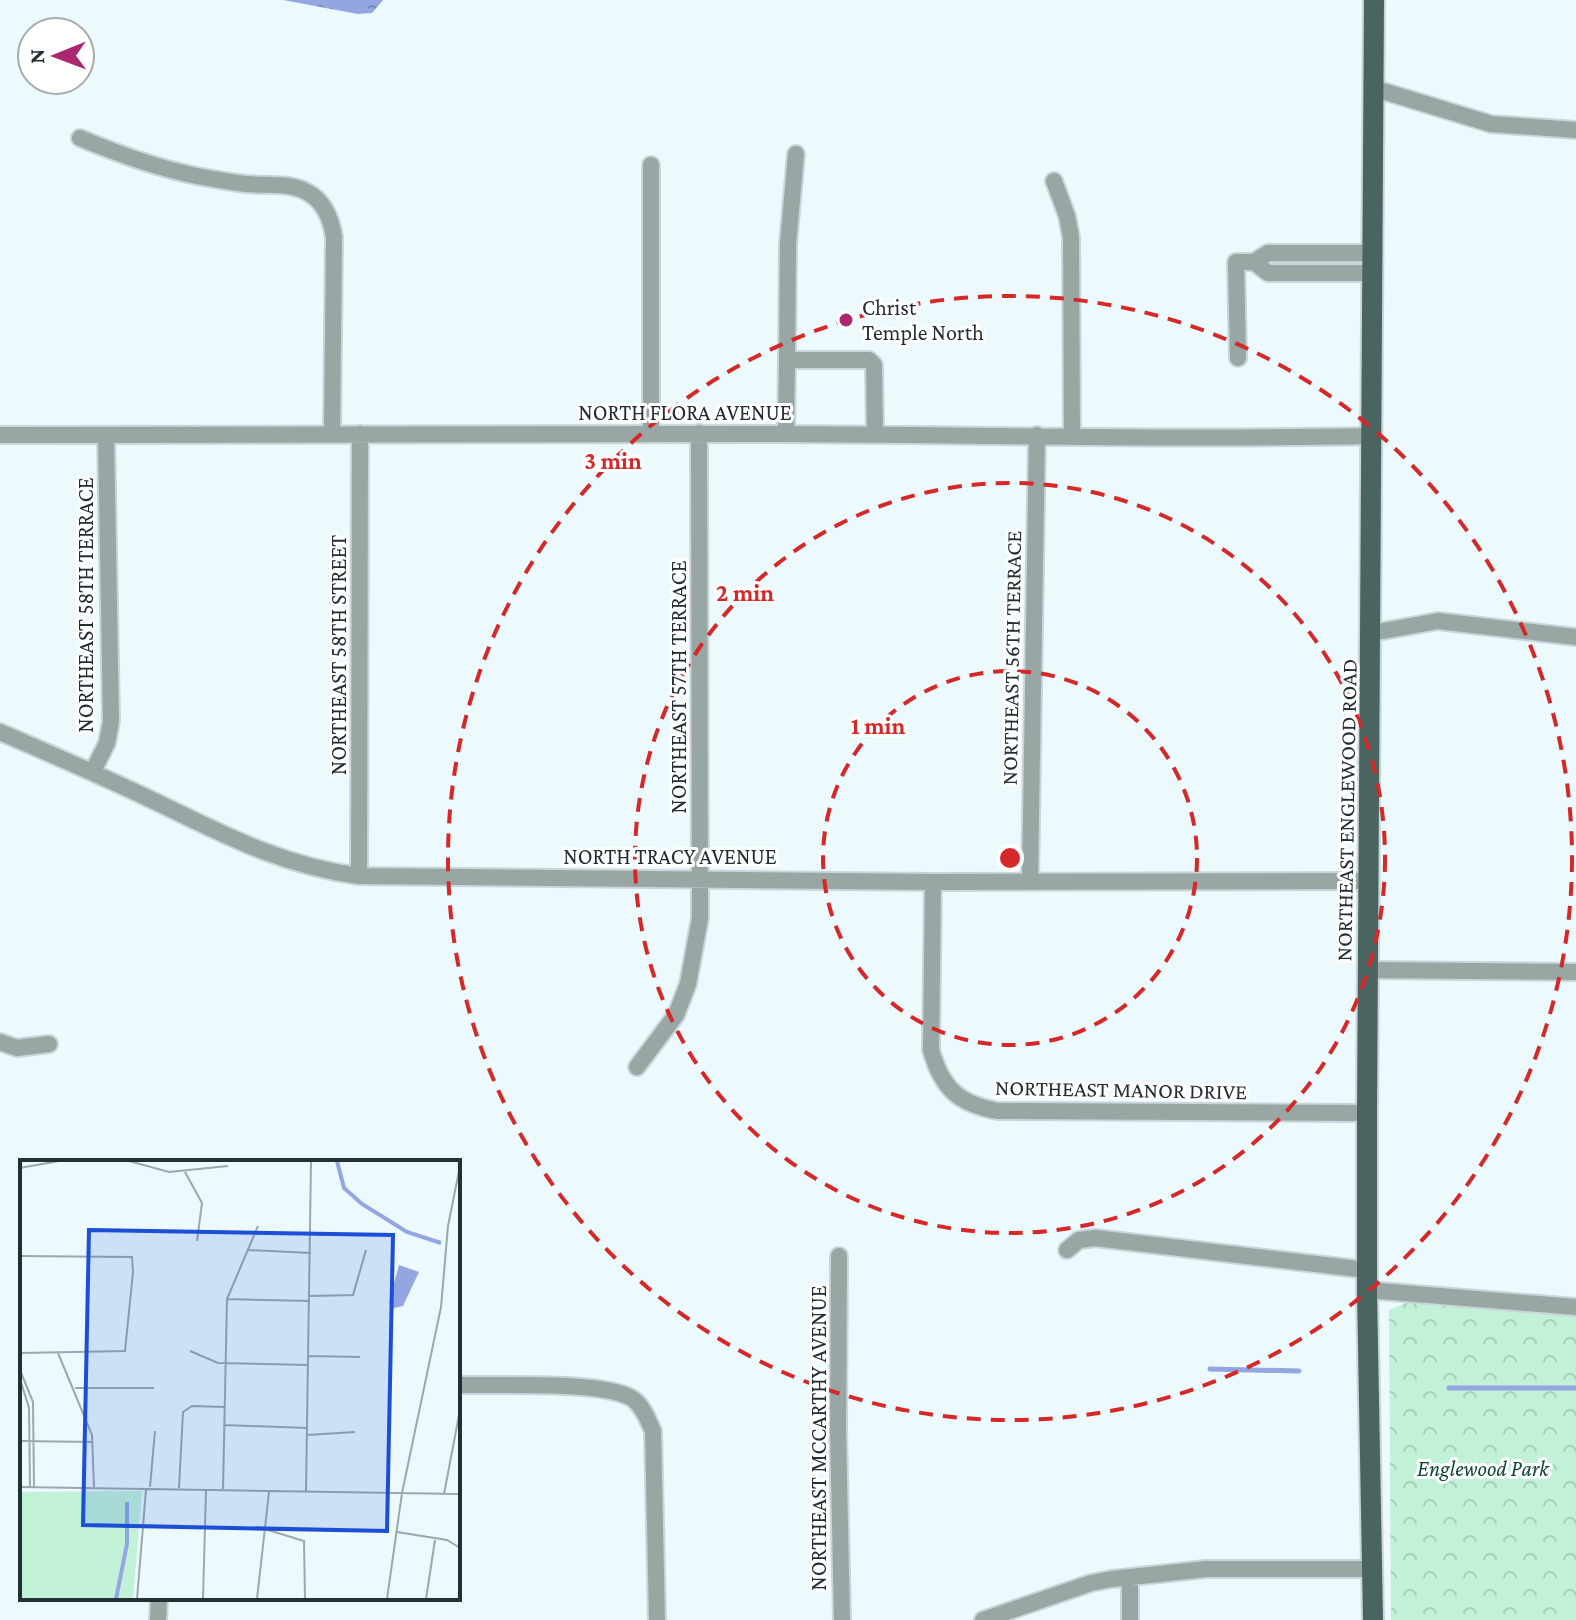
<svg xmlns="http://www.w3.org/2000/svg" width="1576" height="1620" font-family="'Crimson Pro',serif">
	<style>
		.park { fill: url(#park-crowns) }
		.water { fill: url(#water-ripples) }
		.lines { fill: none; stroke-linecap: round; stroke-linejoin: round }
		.stream { stroke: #93a6e2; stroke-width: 5 }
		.minor-casing { stroke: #c8d5d9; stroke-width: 20 }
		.major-casing { stroke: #c8d5d9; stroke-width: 24 }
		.minor { stroke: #98a6a4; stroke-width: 16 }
		.major { stroke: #4a6461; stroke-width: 20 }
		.ring { fill: none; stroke: #d62828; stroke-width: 4; stroke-dasharray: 14 10 }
		.poi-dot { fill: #ac276f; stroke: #fff; stroke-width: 3 }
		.labels { text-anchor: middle; stroke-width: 6; stroke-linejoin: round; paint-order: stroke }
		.poi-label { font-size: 22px; fill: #232f33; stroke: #fff; text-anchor: start }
		.street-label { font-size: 22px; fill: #232f33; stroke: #fff }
		.park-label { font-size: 22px; font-style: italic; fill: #0e4830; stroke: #fff }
		.inset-river { fill: none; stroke: #93a6e2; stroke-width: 4 }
		.inset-road { fill: none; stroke: #9ca8ac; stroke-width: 2 }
		.view { fill: #1d4ed8; fill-opacity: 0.15; stroke: #1d4ed8; stroke-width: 4 }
		.inset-edge { fill: none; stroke: #232f33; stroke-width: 4 }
		.centre { fill: #d62828; stroke: #fff; stroke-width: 4 }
		.ring-label { font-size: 24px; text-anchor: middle; font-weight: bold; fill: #d62828; stroke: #fff; stroke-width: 6; stroke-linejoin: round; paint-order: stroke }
	</style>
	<defs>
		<pattern id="park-crowns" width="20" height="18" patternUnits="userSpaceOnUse" patternTransform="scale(2)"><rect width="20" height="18" fill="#c1f2d7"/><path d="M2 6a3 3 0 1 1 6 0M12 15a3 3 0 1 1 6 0" fill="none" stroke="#a6d0b9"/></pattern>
		<pattern id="water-ripples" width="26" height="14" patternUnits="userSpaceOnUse" patternTransform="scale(2)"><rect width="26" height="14" fill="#93a6e2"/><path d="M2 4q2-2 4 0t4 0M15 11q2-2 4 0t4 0" fill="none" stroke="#7888b8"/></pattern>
	</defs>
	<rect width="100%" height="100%" fill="#ecf9fd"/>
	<!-- park -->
	<path class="park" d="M1406 1303 1576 1316V1620H1391L1389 1310Z"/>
	<!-- water -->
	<path class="water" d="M283 0H383L372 13 358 14Z"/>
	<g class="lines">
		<!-- stream -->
		<path class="stream" d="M1210 1369 1299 1371
			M1449 1388H1576"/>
		<defs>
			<path id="minor" d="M1373 88 1491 124 1576 130
				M80 138C118 154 157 168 197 176 213 179 230 182 246 184 265 186 289 182 307 192 324 201 331 218 334 237L332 434
				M651 165V433
				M1054 181 1067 216 1071 237 1072 435
				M1372 273H1268L1254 262 1268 253H1372
				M1238 358 1236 262H1254
				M787 360 788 244 796 154
				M786 434 787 360H869L874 365 875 434
				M0 435C262 434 524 433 785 434 980 435 1176 440 1371 436
				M1372 633 1438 621 1576 637
				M0 732C51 754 102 776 152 800 223 834 279 865 359 876L933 882 1369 881
				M93 771 107 743 111 721 106 435
				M359 876 360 434
				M1030 881 1037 435
				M933 882 931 1050C942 1089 959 1104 998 1111L1367 1113
				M1368 970 1576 972
				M0 1042 17 1048 49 1044
				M637 1067 676 1015 688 984 700 918 699 433
				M1067 1250 1079 1240 1095 1238 1367 1270
				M839 1256 838 1430 842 1620
				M1367 1290 1576 1307
				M458 1385C495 1386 606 1380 633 1399 643 1406 648 1420 653 1431L657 1620
				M1130 1579V1620
				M158 1620 159 1598
				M983 1620 1091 1583 1112 1579 1206 1569H1373"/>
			<path id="major" d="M1373 1620 1367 1290V1113L1374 0"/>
		</defs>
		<!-- minor casing -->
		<use href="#minor" class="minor-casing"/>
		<!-- major casing -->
		<use href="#major" class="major-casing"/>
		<!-- minor -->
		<use href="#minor" class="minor"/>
		<!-- major -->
		<use href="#major" class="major"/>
	</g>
	<!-- distance rings -->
	<g class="ring">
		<circle cx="1010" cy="858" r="187"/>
		<circle cx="1010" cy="858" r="375"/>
		<circle cx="1010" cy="858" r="562"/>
	</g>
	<!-- markers -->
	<circle class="poi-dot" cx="846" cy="320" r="8"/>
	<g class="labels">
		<!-- poi labels -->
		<g class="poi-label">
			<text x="862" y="315">Christ<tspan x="862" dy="25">Temple North</tspan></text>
		</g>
		<!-- street labels -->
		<g class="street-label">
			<text x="685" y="420">NORTH FLORA AVENUE</text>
			<text transform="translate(85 605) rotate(-90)" y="8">NORTHEAST 58TH TERRACE</text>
			<text transform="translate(338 655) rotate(-90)" y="8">NORTHEAST 58TH STREET</text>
			<text transform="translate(1011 658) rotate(-89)" y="8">NORTHEAST 56TH TERRACE</text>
			<text transform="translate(678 687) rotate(-90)" y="8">NORTHEAST 57TH TERRACE</text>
			<text transform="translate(1346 810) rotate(-89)" y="8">NORTHEAST ENGLEWOOD ROAD</text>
			<text x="670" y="864">NORTH TRACY AVENUE</text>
			<text transform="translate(1121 1089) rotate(1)" y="8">NORTHEAST MANOR DRIVE</text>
			<text transform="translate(818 1438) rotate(-90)" y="8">NORTHEAST MCCARTHY AVENUE</text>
		</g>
		<!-- park labels -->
		<g class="park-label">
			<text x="1483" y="1476">Englewood Park</text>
		</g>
	</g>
	<!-- overview -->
	<g transform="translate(20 1160)">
		<rect width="440" height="440" fill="#ecf9fd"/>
		<path d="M122 331 113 439H0V332Z" fill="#c1f2d7"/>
		<path d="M17 400a10 10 0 1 1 20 0a10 10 0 1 1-20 0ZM41 393 62 398 53 439H30Z" fill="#c1f2d7"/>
		<path d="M379 105 399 112 383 146 374 148 369 142Z" fill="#93a6e2"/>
		<path class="inset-river" d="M317 1 324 28 342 44 387 72 421 83M96 439 107 384V342"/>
		<path class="inset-road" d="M109 1 149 12 208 6M0 8 39 1M165 12 182 43 177 81M228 90 291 93M0 96 112 97 113 112 105 191 0 193M290 136 333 135 346 90M207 139 290 141M170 191 198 203 289 205M38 193 72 275 74 327M289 196 340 197M0 210 13 242 14 327M0 219 9 248 10 327M55 228H134M204 265 288 268M287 275 335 272M0 281 73 282M0 327 440 334M130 327 135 271M159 328 163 252 172 246 204 247M203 329 207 139 238 66M286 331 291 1M424 334 440 250M248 370 284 381 285 439M377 372 427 380 440 388M117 439 126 330M183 439 186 330M237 439 249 332M367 439 382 333 421 147 428 66 440 6M406 439 415 380"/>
		<path class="view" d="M69 70 373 75 367 371 63 365Z"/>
		<rect width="440" height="440" class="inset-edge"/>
	</g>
	<circle cx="1010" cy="858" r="12" class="centre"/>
	<g class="ring-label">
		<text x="613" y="469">3 min</text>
		<text x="745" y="601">2 min</text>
		<text x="878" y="734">1 min</text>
	</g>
	<!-- north arrow -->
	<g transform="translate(56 56) rotate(269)"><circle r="38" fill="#ffffff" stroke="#a7acad" stroke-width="2"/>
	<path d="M0-6L14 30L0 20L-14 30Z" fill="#ac276f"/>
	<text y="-12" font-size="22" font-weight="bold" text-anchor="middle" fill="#232f33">N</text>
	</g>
</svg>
